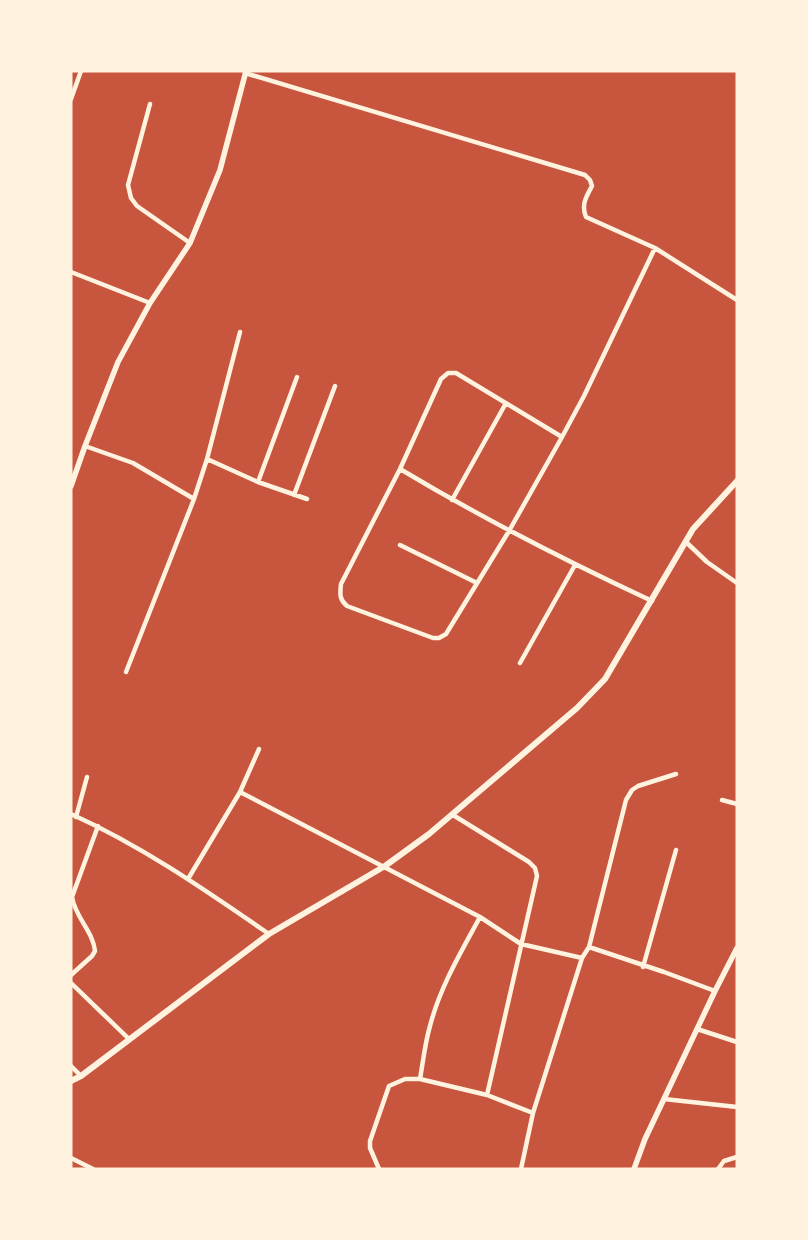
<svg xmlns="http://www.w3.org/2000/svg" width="808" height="1240" font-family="'Public Sans',sans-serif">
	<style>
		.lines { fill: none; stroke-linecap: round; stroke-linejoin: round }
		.minor { stroke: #fff3e0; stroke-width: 4.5 }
		.tertiary { stroke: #fff3e0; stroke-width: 5.5 }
		.secondary { stroke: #fff3e0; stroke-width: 6 }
	</style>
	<rect width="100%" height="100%" fill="#c8553d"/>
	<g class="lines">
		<!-- minor -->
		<path class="minor" d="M245 73 585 175 590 180 592 186C586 197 581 205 586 217L655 248 737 300
			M71 99 81 71
			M150 104 128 185 131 198 137 206 190 243
			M71 272 150 303
			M562 437 456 373H448L441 379 400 469 341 584C340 594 339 599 347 606L433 638H439L446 634 509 531 562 437 584 396 655 248
			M85 446 133 463 194 499
			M207 459 258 482 307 499
			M400 469C482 518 566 561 652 601
			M258 482 297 377
			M294 495 335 386
			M452 500 506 403
			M686 542 707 562 737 583
			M400 545 477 583
			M520 663 575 565
			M126 672 194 499 207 459 240 332
			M240 792 480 917 521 944 582 958 589 947 664 972 715 991
			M722 800 737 804
			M71 814C142 846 205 890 269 934
			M453 815 529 862 535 868 537 876 487 1095
			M76 817 87 777
			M188 879 240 792 259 749
			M480 917C461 952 440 987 430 1026 425 1043 423 1062 420 1079L487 1095 533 1113 521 1169
			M589 947 626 800 632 790 638 786 676 774
			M643 967 676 850
			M71 975 92 956 95 951C93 931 75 917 72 897L98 826
			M71 983 129 1039
			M697 1029 737 1042
			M71 1066 81 1076
			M664 1099 737 1107
			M533 1113 582 958
			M71 1158 93 1169
			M379 1169 370 1148V1141L389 1086 405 1079H420
			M718 1169 724 1161 737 1157"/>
		<!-- tertiary -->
		<path class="tertiary" d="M71 486 85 446 118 362 150 303 190 243 220 170 246 71
			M634 1169 645 1139 715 991 737 948"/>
		<!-- secondary -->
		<path class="secondary" d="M71 1081 81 1076 269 934 385 866 429 834 577 708 605 679 693 529 737 481"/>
	</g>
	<!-- border -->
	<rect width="808" height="1240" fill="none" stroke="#fff3e0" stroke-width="145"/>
</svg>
